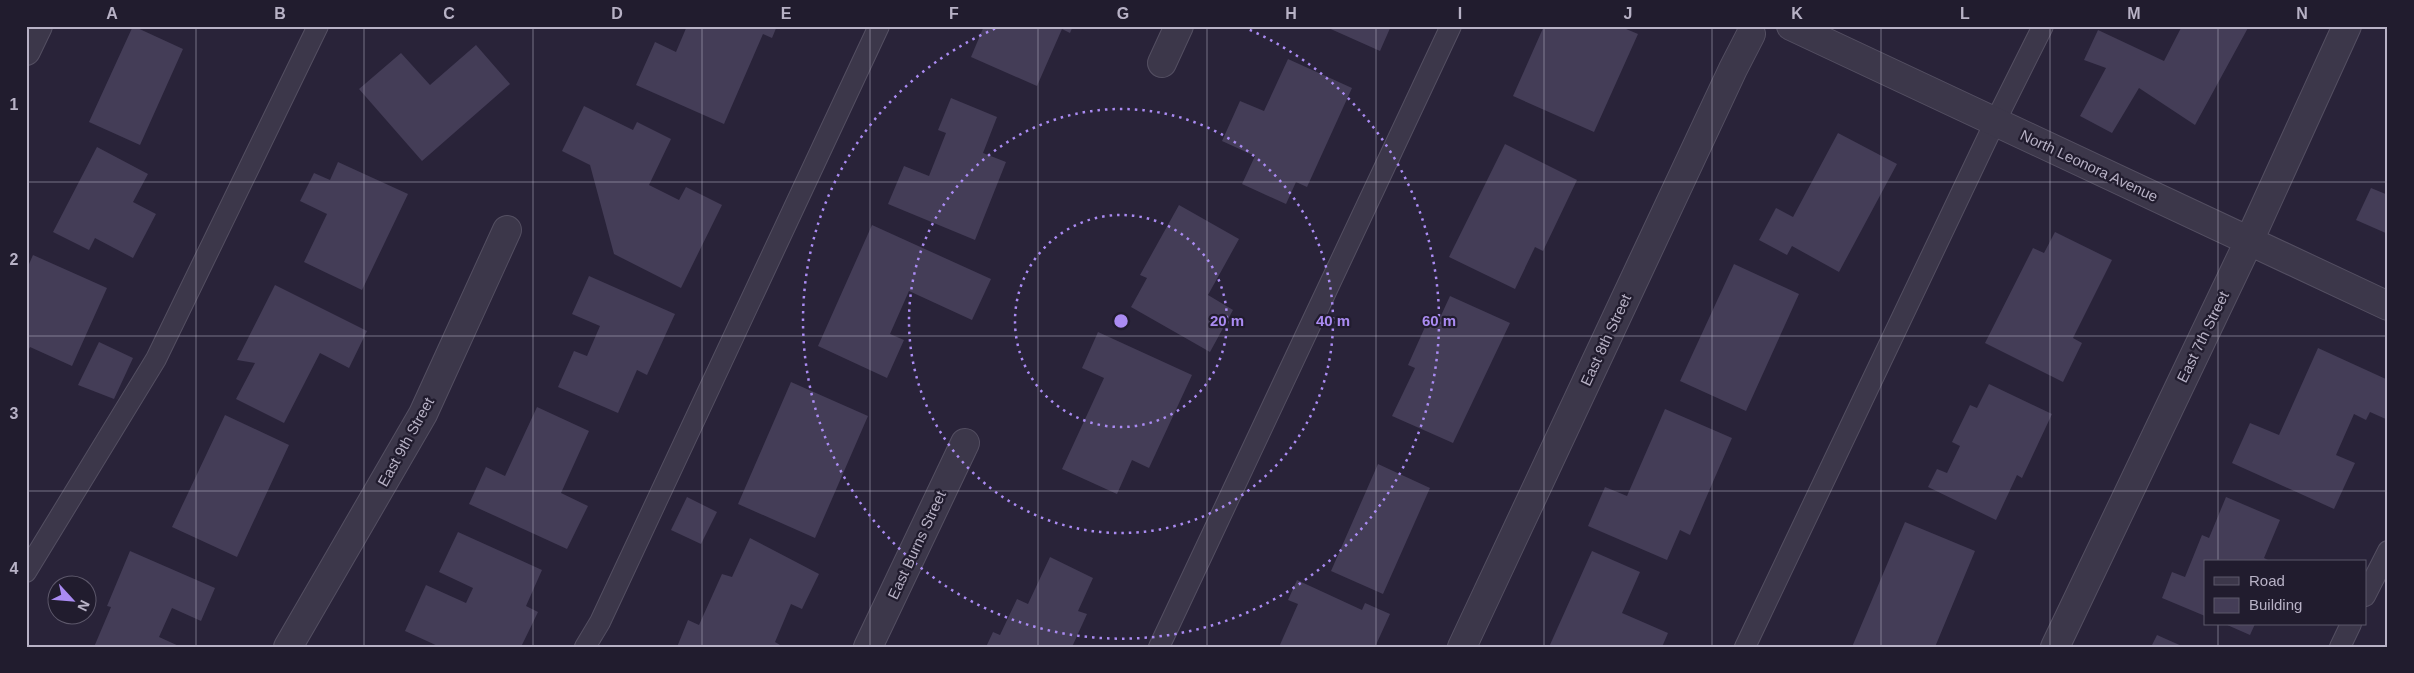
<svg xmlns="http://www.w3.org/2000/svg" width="2414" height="673" font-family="Helvetica,sans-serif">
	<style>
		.building { fill: #443d57 }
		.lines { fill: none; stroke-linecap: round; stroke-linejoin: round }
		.lane-casing { stroke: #544f62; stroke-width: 22 }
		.street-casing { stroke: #544f62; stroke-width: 30 }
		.lane { stroke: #3c374a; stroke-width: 20 }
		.street { stroke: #3c374a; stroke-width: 28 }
		.grid { fill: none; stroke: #b8b2c6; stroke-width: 1; stroke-opacity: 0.55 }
		.ring { fill: none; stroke: #aa8bf2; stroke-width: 2.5; stroke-dasharray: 2.5 5 }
		.labels { text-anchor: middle; stroke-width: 4.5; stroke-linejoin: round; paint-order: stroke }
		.street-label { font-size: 15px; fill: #b8b2c6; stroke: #211c2e }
		.centre { fill: #aa8bf2; stroke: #211c2e; stroke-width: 2.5 }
		.ring-label { font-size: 15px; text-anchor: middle; font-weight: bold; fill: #aa8bf2; stroke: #211c2e; stroke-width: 4.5; stroke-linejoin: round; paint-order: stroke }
		.neatline { fill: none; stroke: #b8b2c6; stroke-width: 2 }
		.grid-label { font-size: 16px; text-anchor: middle; font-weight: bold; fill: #b8b2c6 }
	</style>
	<rect width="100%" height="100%" fill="#292339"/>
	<!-- building -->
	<path class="building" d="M133 26 183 49 140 145 89 122Z
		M687 26H777L772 38 763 34 724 124 636 85 655 42 676 52Z
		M984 26H1073L1070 33 1062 29 1037 86 971 57Z
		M1324 26H1391L1380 51Z
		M1544 26H1619L1638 34 1594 132 1513 96Z
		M2182 26H2249L2195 125 2139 88 2112 133 2080 116 2106 68 2084 60 2098 30 2164 61Z
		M476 45 510 84 422 161 359 89 401 53 430 85Z
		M1288 59 1352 88 1307 187 1296 182 1286 204 1242 184 1255 156 1222 141 1240 101 1264 111Z
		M951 98 997 117 983 153 1006 162 975 240 888 204 904 166 929 176 946 133 938 130Z
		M584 106 633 130 637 122 671 139 649 185 679 200 686 187 722 205 681 288 614 254 590 165 562 151Z
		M1838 133 1897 164 1839 272 1792 246 1787 255 1759 240 1776 208 1793 217Z
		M1505 144 1577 180 1543 251 1535 247 1515 289 1449 257Z
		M97 147 148 174 133 202 156 214 133 258 95 238 89 250 53 232Z
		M338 162 408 194 362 290 304 262 327 214 300 201 314 173 330 180Z
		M2371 188 2388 195V234L2356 220Z
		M1179 205 1239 239 1208 295 1233 310 1210 352 1131 307 1147 278 1140 275Z
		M872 225 991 279 972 320 909 291 890 334 904 340 887 378 818 346Z
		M2055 232 2112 260 2073 338 2082 343 2063 382 1985 343 2033 248 2044 253Z
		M33 255 107 288 72 366 30 347 26 355V271Z
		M1734 264 1799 294 1746 411 1680 381Z
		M589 276 675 314 647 375 637 370 618 413 558 387 574 351 587 356 600 326 572 314Z
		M275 285 367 331 349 368 320 353 284 423 236 399 255 363 237 360Z
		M1450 296 1510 323 1453 443 1392 416 1415 368 1408 365 1429 318 1438 322Z
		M1098 332 1192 375 1149 468 1132 460 1117 494 1062 469 1104 378 1082 368Z
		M99 342 133 358 114 399 78 385Z
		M2318 348 2388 380V420L2370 412 2366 420 2354 414 2336 455 2355 463 2334 509 2232 463 2250 423 2279 435Z
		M791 382 868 416 815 538 738 504Z
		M1989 384 2052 414 2022 478 2017 475 1996 520 1928 487 1937 469 1947 473 1960 446 1952 442 1970 405 1977 408Z
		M537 407 589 431 561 493 588 506 567 549 469 504 486 467 505 476Z
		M1665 409 1732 438 1690 535 1680 530 1667 560 1588 526 1605 487 1627 496Z
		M225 415 289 445 237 557 172 527Z
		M1378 464 1430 488 1383 594 1331 571Z
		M687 497 717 512 701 544 671 530Z
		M2226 497 2280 520 2264 558 2272 562H2205V616L2162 598 2172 572 2185 577 2202 535 2209 538Z
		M1905 522 1975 551 1935 647H1852Z
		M458 532 542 570 526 606 538 612 521 647H440L405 631 426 585 466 603 473 588 439 572Z
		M750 538 819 574 802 609 791 604 775 642 780 645V647H677L688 620 699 625 722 574 732 577Z
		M130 551 215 588 201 621 172 608 159 637 181 647H94L111 607 107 606Z
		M1592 551 1640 572 1622 613 1668 633 1662 647H1549Z
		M1050 557 1093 578 1078 611 1087 614 1072 647H986L993 632 1000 635 1017 599 1028 604Z
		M1297 580 1362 610 1365 603 1390 614 1375 647H1279L1298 604 1288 600Z
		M2225 624H2255L2250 635Z
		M2157 635 2184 647H2151Z"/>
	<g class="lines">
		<defs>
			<path id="lane" d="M26 572 156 359 318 26
				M2365 596 2388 551
				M585 647 600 622 879 26
				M1159 647 1451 26
				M1745 647 1995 122 2043 26
				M2340 647 2351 624"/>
			<path id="street" d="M1791 26 2388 306
				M26 51 38 26
				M1162 63 1179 26
				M288 647 423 414 507 230
				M868 647 965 443
				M1462 647 1733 69 1751 34
				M2055 647 2249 241 2347 26"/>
		</defs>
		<!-- lane casing -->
		<use href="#lane" class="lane-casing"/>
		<!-- street casing -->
		<use href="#street" class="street-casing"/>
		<!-- lane -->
		<use href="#lane" class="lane"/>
		<!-- street -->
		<use href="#street" class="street"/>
	</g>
	<!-- grid -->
	<path class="grid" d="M196 26V647M364 26V647M533 26V647M702 26V647M870 26V647M1038 26V647M1207 26V647M1376 26V647M1544 26V647M1712 26V647M1881 26V647M2050 26V647M2218 26V562M26 182H2388M26 336H2388M26 491H2388M2218 624V647"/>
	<!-- distance rings -->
	<g class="ring">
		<circle cx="1121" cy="321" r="106"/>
		<circle cx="1121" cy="321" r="212"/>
		<path d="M1243 27A318 318 0 1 1 999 27"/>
	</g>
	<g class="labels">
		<!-- street labels -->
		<g class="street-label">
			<text transform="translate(2089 166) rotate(25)" y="5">North Leonora Avenue</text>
			<text transform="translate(2203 337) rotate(-64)" y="5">East 7th Street</text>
			<text transform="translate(1606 340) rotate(-65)" y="5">East 8th Street</text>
			<text transform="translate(406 442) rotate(-61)" y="5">East 9th Street</text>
			<text transform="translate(917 545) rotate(-65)" y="5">East Burns Street</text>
		</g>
	</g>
	<circle cx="1121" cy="321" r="8" class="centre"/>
	<g class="ring-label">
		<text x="1227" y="326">20 m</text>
		<text x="1333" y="326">40 m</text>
		<text x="1439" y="326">60 m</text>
	</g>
	<!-- border -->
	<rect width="2414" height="673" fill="none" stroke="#211c2e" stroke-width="55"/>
	<!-- legend -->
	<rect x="2204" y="560" width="162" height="65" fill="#211c2e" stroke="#5d586b"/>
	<rect x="2214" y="577" width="25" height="8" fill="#3c374a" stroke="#5d586b"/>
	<text x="2249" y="586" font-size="15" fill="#b8b2c6">Road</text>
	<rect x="2214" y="598" width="25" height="15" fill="#443d57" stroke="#5d586b"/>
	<text x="2249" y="610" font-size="15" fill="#b8b2c6">Building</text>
	<!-- north arrow -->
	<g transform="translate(72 600) rotate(116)"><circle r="24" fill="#211c2e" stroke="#5d586b"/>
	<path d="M0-4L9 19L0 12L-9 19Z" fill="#aa8bf2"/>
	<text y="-8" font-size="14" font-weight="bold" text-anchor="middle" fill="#b8b2c6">N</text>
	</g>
	<rect x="28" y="28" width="2358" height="618" class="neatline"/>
	<g class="grid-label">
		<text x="112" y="19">A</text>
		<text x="280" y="19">B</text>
		<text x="449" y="19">C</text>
		<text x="617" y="19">D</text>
		<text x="786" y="19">E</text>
		<text x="954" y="19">F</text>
		<text x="1123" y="19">G</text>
		<text x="1291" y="19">H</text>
		<text x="1460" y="19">I</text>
		<text x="1628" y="19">J</text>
		<text x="1797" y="19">K</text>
		<text x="1965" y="19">L</text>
		<text x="2134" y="19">M</text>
		<text x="2302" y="19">N</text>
		<text x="14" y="110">1</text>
		<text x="14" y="265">2</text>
		<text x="14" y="419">3</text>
		<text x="14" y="574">4</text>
	</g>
</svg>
